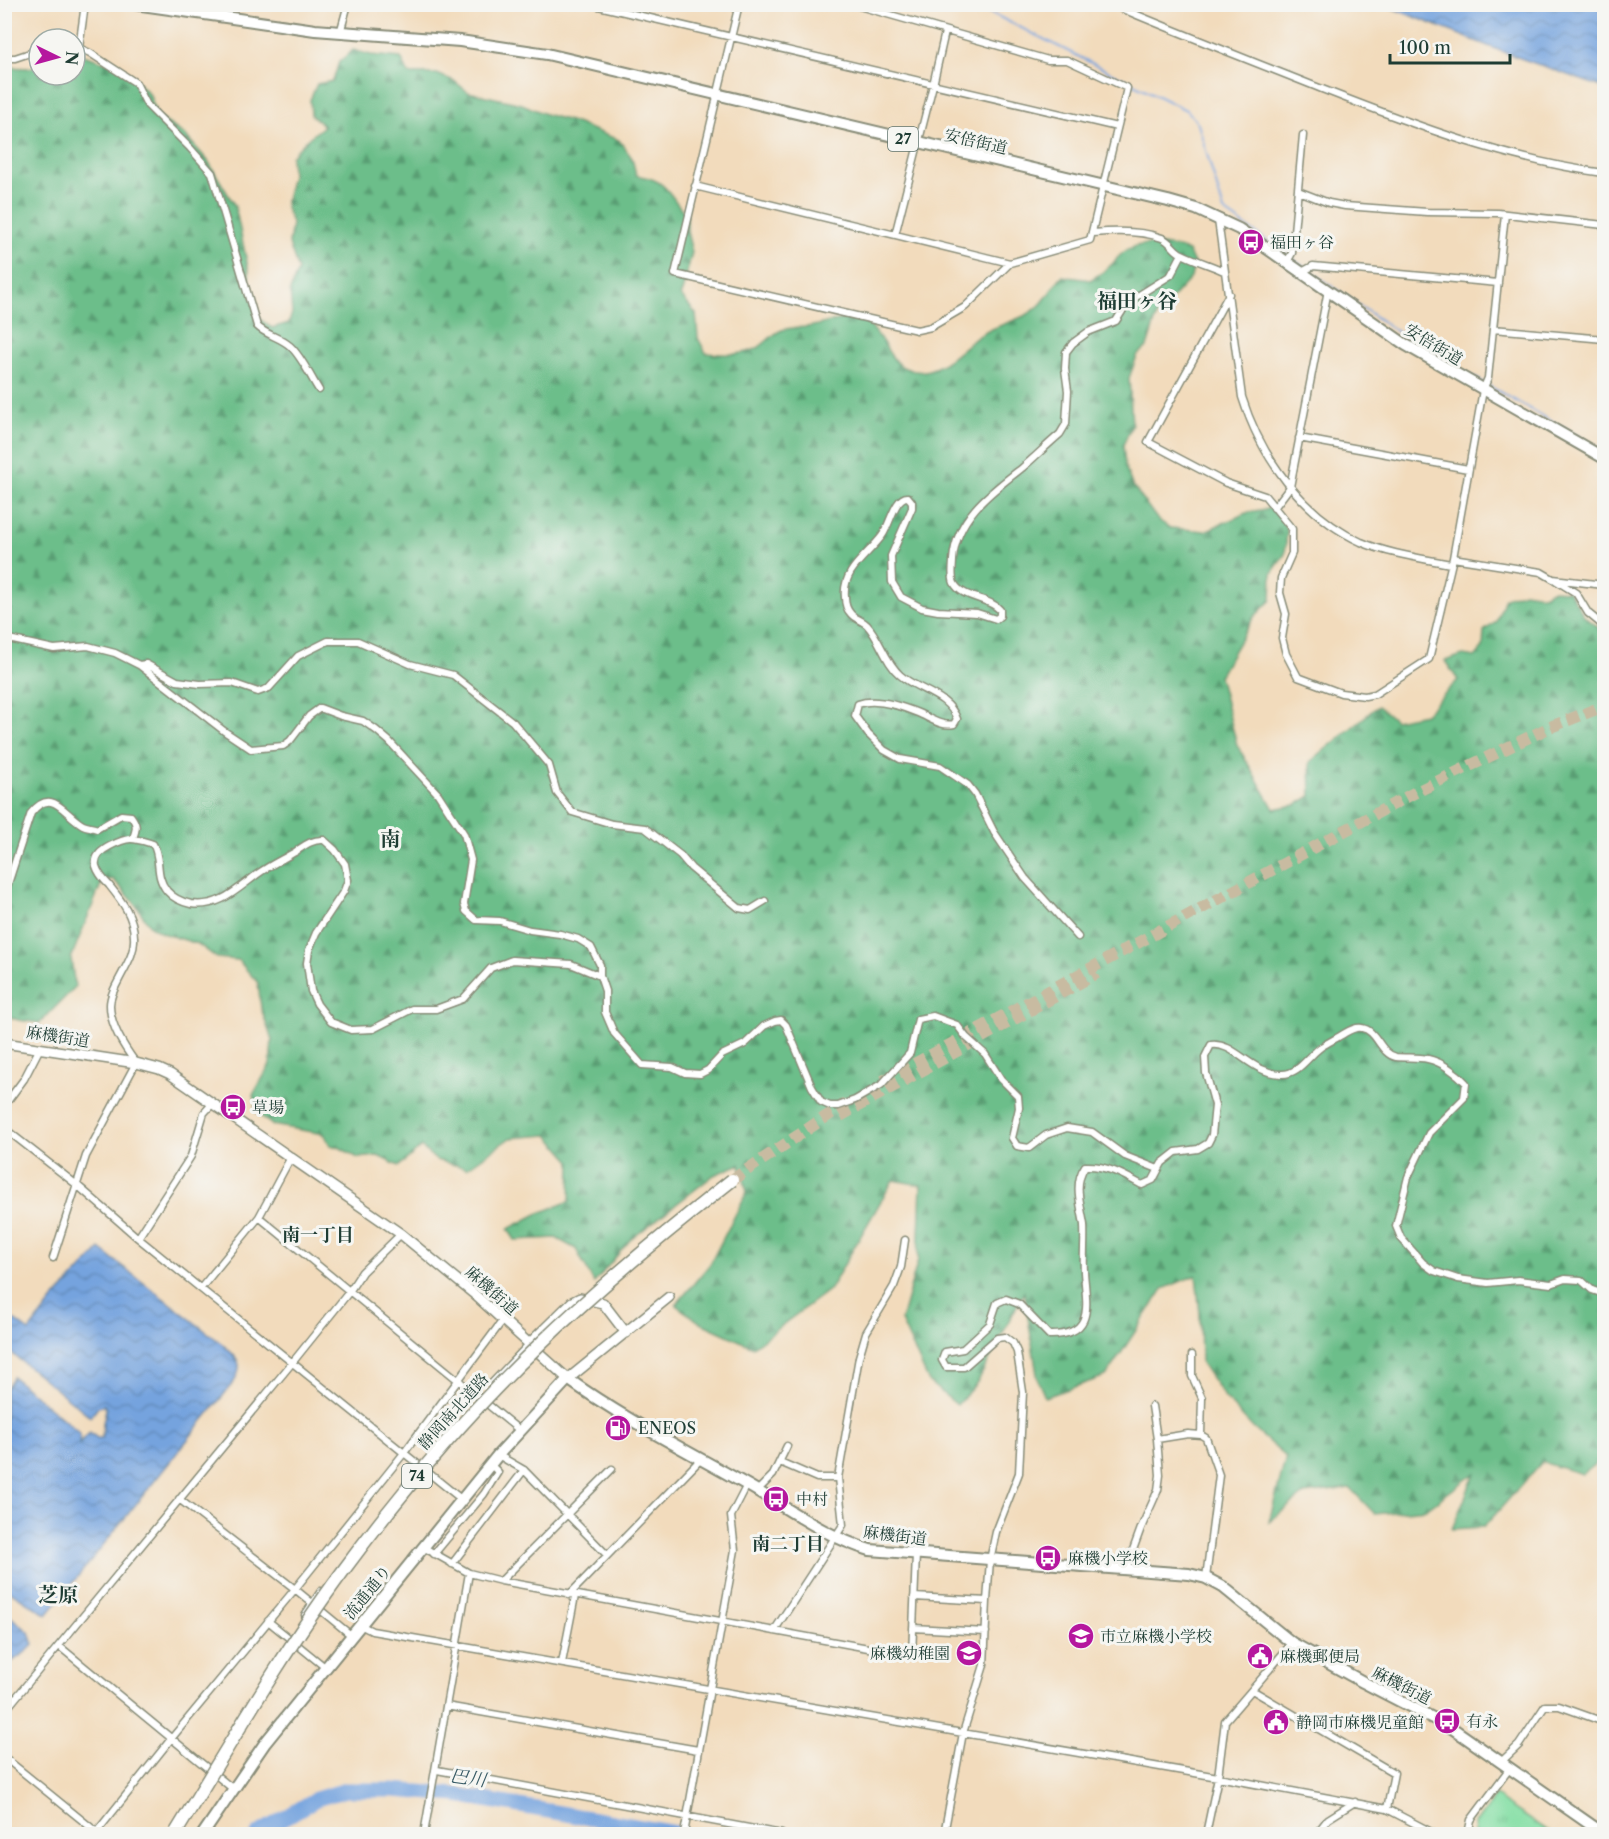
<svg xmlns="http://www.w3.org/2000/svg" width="1609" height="1839" font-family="'Libre Caslon Text','Noto Serif JP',serif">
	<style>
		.grass { fill: url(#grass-tufts); stroke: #528e6c; stroke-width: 1.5 }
		.forest { fill: url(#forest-firs); stroke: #467e5f; stroke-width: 1.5 }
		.water { fill: url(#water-waves); stroke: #4a7089; stroke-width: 1.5 }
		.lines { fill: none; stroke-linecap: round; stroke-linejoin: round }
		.stream { stroke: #74a3de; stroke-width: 2 }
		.river { stroke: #74a3de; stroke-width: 15 }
		.highway-tunnel { stroke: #c8bba1; stroke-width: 12; stroke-dasharray: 12 6; stroke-linecap: butt }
		.street-casing { stroke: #888c78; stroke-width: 9 }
		.secondary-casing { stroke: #888c78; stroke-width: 12 }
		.primary-casing { stroke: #888c78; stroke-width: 14 }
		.street { stroke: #fff; stroke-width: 6 }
		.secondary { stroke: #fff; stroke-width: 9 }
		.primary { stroke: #fff; stroke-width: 10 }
		.highway-bridge-casing { stroke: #888c78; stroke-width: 15; stroke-linecap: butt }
		.highway-bridge { stroke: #fff; stroke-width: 12 }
		.labels { text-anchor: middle; stroke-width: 6; stroke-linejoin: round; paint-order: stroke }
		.shield { fill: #f6f6f2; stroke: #60746d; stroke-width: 1.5 }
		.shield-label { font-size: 15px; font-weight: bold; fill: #1f3d34 }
		.street-label { font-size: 16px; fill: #1f3d34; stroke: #f6f6f2 }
		.poi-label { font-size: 16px; fill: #1f3d34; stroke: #f6f6f2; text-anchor: start }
		.neighbourhood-label { font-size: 18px; font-weight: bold; fill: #1f3d34; stroke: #f6f6f2 }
		.water-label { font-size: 18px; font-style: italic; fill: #395c67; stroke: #f6f6f2 }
		.quarter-label { font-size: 20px; font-weight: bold; fill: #1f3d34; stroke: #f6f6f2 }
	</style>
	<defs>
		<pattern id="grass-tufts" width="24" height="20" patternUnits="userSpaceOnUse" patternTransform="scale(1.5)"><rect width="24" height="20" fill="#85dfa5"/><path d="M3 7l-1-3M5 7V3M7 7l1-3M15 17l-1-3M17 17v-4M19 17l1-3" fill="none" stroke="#72c08f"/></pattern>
		<pattern id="forest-firs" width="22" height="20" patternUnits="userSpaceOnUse" patternTransform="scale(1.5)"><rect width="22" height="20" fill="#6cbe8a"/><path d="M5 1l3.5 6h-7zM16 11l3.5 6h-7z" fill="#589c72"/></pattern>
		<pattern id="water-waves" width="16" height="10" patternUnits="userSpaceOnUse" patternTransform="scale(1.5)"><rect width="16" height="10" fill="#74a3de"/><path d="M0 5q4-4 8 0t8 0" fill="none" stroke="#5f86b5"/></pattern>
	</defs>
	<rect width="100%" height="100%" fill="#f6f6f2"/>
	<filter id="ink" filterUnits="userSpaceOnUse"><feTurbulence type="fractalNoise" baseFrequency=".0167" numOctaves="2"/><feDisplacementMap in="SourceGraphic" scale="12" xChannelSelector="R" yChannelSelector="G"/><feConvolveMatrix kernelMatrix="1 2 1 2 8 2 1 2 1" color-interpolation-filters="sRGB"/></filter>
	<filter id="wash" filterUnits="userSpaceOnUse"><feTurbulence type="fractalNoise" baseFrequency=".008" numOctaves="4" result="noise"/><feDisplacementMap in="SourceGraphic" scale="24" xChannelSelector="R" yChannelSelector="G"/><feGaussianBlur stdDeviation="1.35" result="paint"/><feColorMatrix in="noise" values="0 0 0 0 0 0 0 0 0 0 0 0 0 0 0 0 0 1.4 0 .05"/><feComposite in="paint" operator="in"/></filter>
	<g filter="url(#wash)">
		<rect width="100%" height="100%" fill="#f2dbbc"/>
		<!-- grass -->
		<path class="grass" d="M1495 1796 1552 1834H1474L1475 1824Z"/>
		<!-- forest -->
		<path class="forest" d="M353 50 371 55 401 58 409 74H437L454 81 468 92 522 104 545 114 573 122 619 140 632 158 636 175C642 177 649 177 654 180 669 186 676 205 687 215V232L692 252 681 296 696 314 698 338 706 353C722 355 741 356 756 349 765 344 772 334 782 330 791 327 804 328 813 326 824 324 834 320 845 319 883 316 881 357 905 368 935 382 957 350 979 336 998 323 1024 321 1040 305 1047 298 1054 285 1062 276L1090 280C1097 276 1105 271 1110 266 1115 262 1118 256 1124 252 1140 239 1170 245 1188 251L1194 263 1191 278 1157 315 1147 347 1137 356 1129 378 1132 425 1123 445 1125 466 1132 485 1157 519 1170 528 1205 531 1249 512 1271 508 1280 518 1287 530 1285 554 1272 573 1271 600 1253 618 1219 676 1237 745 1274 809 1296 805 1311 796 1310 762 1378 706 1395 720 1425 714 1458 680 1445 661 1463 655 1475 657 1483 648 1484 631 1496 622 1505 598 1524 592 1543 595 1551 590 1569 591 1584 616 1597 626 1604 638V1457L1582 1474 1542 1462 1484 1527 1452 1529 1475 1473 1426 1509 1375 1514 1350 1488 1304 1494 1269 1522 1286 1457 1253 1428 1225 1398 1201 1363 1200 1314 1196 1275 1163 1289 1106 1376 1045 1397 1038 1381 1024 1292 978 1381 957 1405 929 1382 901 1321 918 1260 921 1185 893 1180 830 1289 753 1347 701 1323 676 1305 710 1264 747 1192 740 1164 714 1175 630 1240 594 1283 576 1249 556 1238 515 1240 508 1229 537 1214 570 1201 571 1161 548 1135 510 1138 467 1168 436 1160 421 1147 399 1166 378 1156 358 1158 339 1147 330 1145 324 1134 272 1125 257 1113 253 1095 270 1065 272 1040 261 1008 258 983 238 960 217 958 198 944 162 933 150 926 133 901 113 879 102 882 71 958 75 987 40 1023 18 1020 5 1015V67L30 68 39 64V75H75V53H77L120 67 149 93 157 116 185 135 208 161 235 206 249 272V290L257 317 272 328 289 323 292 313 290 291 298 270 289 244 292 223 285 205 292 175 291 156 310 137 324 126 311 115 310 100 317 84 333 81 339 62Z"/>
		<!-- water -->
		<path class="water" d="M1384 5H1604V88L1506 53Z
			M100 1249 221 1343C235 1356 246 1362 234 1382L47 1615 5 1588V1390L13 1377 80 1433 79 1444 90 1432 97 1438H102L103 1423 106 1409 104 1405 98 1407 91 1417 5 1348V1324L10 1317 29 1331 52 1301Z
			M5 1612 29 1632 33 1645C25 1655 13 1659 5 1668Z"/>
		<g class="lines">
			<!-- stream -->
			<path class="stream" d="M301 4V5
				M973 4 1188 111 1198 124 1224 211 1413 343 1604 451"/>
			<!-- river -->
			<path class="river" d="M258 1834 316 1799 346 1790H394L456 1795 682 1834"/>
		</g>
	</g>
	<g filter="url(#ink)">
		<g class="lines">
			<!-- highway-tunnel -->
			<path class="highway-tunnel" d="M883 1081 1414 793 1548 728 1604 706
				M840 1116 1097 973
				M732 1180 848 1102"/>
			<defs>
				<path id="street" d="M85 4 79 48 90 53 136 83 147 105 190 148 212 173 257 326C266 335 280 337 290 346 302 357 310 376 319 390
					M590 4 1117 127
					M739 4 675 274 917 330 931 327 965 307 1010 263 1090 240 1127 88 1067 60H1048L852 4
					M1111 4C1181 34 1252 61 1322 89 1414 125 1506 160 1604 173
					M340 33 348 4
					M4 58H15L39 50
					M695 186 1010 263
					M1298 191 1329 203 1345 206 1427 212 1498 213 1604 225
					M1218 220 1242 397C1261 457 1302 515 1361 542 1389 554 1420 558 1450 564
					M1093 233C1115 231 1141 230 1162 238 1170 241 1173 249 1180 253 1194 260 1210 265 1224 271
					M895 235 933 85 945 32
					M1287 262 1292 253 1303 135
					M1302 272 1313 266 1498 283
					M1229 294 1148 442 1226 483 1265 496 1292 529V553L1281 578 1280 593 1286 614 1282 638 1286 654 1298 677 1341 693 1365 696 1375 694 1429 659 1453 558 1483 390 1488 378 1493 329 1604 339
					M1493 329 1505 214
					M1299 438 1468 469
					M1274 508 1290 487 1328 290
					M1453 558 1541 572 1553 579 1604 585
					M1555 580 1576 593 1588 613 1600 623 1604 630
					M4 638 54 649 88 646 115 653 139 665 224 731 251 749 283 746 290 741 309 716 320 708 341 716 363 721 376 730 389 741 438 794 464 834 471 860 464 904 466 911 476 920 500 921 530 930 560 934 578 939 591 947 600 965V976L605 991V1012L614 1033 642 1065 672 1067 685 1073 700 1074 708 1070 722 1055 745 1044 764 1026 775 1021 781 1020 786 1025 812 1087 821 1102 830 1106H838L855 1100 881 1085 910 1053 918 1019 933 1016 957 1025 966 1037 985 1054 1001 1079 1018 1096 1019 1108 1012 1138 1017 1146 1029 1148 1046 1135 1067 1128 1092 1132 1125 1156 1158 1169
					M139 665 146 664 177 681 200 684 232 683 258 692 269 688 298 656 328 641H358L410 664 453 675 513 722 549 765 557 793 572 812 612 824 645 828 680 855 691 868 739 908 750 910 765 901
					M4 896 31 813C53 786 64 815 83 825 87 827 93 827 97 829L121 815 131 816C137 824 137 828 133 838
					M1078 937 1025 878 994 832 975 794 968 785 940 766 900 759 884 750 868 734 855 716 858 704C875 698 901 706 918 713 930 718 941 727 954 724L957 719C948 694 918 691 900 675 885 662 880 639 867 625 862 620 855 619 851 614 847 610 845 603 845 597 842 570 867 556 882 536 890 525 895 496 908 497L912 502V508L891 556 892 582 901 597 922 608 938 611 977 613 996 619 1000 616V610C989 597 962 599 954 583 951 576 953 567 953 560 956 517 991 492 1022 468 1035 457 1047 445 1060 434L1066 424 1068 391 1065 369 1066 352 1073 343 1088 332 1116 321 1128 302 1171 275 1182 254
					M4 1106 24 1079 40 1048
					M4 1128 77 1185 138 1238 404 1453 503 1320
					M259 1217 519 1430
					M138 1238 191 1156 204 1113 213 1103
					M53 1258 86 1156 136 1063C124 1047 110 1026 110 1005 110 994 118 982 123 972 129 961 135 950 134 937 134 916 121 900 109 885 104 880 98 873 96 866 94 856 102 850 110 846 130 836 133 838 153 844 162 859 154 875 167 891 173 898 182 902 191 904 220 908 237 889 259 873 270 865 283 859 295 852 304 846 312 839 324 840L335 850 345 864 348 880 344 891 316 933 309 950 307 963 311 991 317 1004 331 1022 351 1030 373 1029 412 1009H436L463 999 491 968 512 960 571 964 600 976
					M201 1288 259 1217 290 1159
					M1192 1355V1376L1202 1398 1201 1435 1206 1438 1219 1475 1206 1578
					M491 1384 530 1343
					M1157 1439 1188 1434 1201 1435
					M498 1455 524 1470 607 1555
					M780 1462 817 1478H838
					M757 1491 773 1475 787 1446
					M179 1499 295 1589 352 1636
					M423 1547 469 1573 501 1581 912 1656 916 1554
					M434 1554 484 1494 498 1472 490 1464
					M452 1564 524 1470
					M1126 1569 1141 1528 1158 1490 1160 1475 1157 1439 1152 1406
					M501 1581 612 1469
					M569 1595 700 1460
					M914 1597 987 1601
					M305 1615 321 1591
					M268 1621 326 1668
					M360 1625 372 1631 1218 1777 1387 1809 1435 1834
					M913 1628 986 1632
					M774 1631 843 1525 838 1478 859 1357 866 1333 894 1286 901 1267 905 1240
					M59 1646 233 1789
					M562 1663 575 1596
					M1252 1690 1394 1773 1387 1809
					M446 1706 698 1750
					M4 1712 292 1363 349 1292 362 1272 401 1234
					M4 1757 99 1834
					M1501 1762 1519 1745 1545 1706H1559L1604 1722
					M437 1770 782 1834
					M95 1834 171 1739 295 1589 404 1453 461 1499
					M424 1834 469 1573
					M684 1834 735 1550 731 1516 747 1485
					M944 1834 963 1733 984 1665 987 1601 990 1560 996 1532 1019 1473 1023 1392 1017 1352 1013 1343 1005 1337 997 1338 964 1367H946L942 1360 945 1352 963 1349 990 1324 997 1303 1006 1299 1019 1304 1049 1335C1096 1336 1086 1304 1084 1272 1083 1256 1085 1240 1084 1225 1081 1205 1073 1184 1085 1166 1107 1165 1124 1175 1142 1185L1153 1180 1162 1163 1176 1152 1198 1149 1208 1143 1212 1135 1215 1105 1206 1073 1205 1057 1211 1045C1235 1042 1250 1073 1281 1074 1299 1075 1308 1056 1321 1047 1329 1042 1337 1038 1345 1033 1350 1030 1356 1027 1362 1028 1377 1030 1380 1054 1396 1057 1407 1058 1418 1057 1428 1059 1442 1062 1457 1073 1466 1083L1464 1098 1429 1133 1408 1177 1396 1226 1401 1238 1423 1263 1434 1271 1458 1279 1488 1283 1518 1280 1551 1284 1565 1279 1581 1280 1592 1290 1604 1294
					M1206 1834 1218 1777 1225 1721 1292 1643
					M1316 1834 1328 1819 1355 1802
					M1468 1834 1471 1820 1510 1768"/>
				<path id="secondary" d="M4 1043 136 1063 159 1069 170 1074 401 1234 473 1293 568 1379 669 1297
					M530 1343 572 1302 580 1298 603 1303 626 1333"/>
				<path id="primary" d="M135 4 315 30 460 41 547 54 1168 201 1196 209 1239 229 1406 345 1604 458
					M203 1834 265 1743 498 1455 568 1379C625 1420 688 1451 749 1486 789 1509 826 1537 870 1550L1189 1574 1206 1578 1223 1587 1292 1643 1363 1682 1452 1728 1604 1834"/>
			</defs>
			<!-- street casing -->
			<use href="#street" class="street-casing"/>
			<!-- secondary casing -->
			<use href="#secondary" class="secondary-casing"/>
			<!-- primary casing -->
			<use href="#primary" class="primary-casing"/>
			<!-- street -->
			<use href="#street" class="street"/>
			<!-- secondary -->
			<use href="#secondary" class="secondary"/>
			<!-- primary -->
			<use href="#primary" class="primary"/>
			<defs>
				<path id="highway-bridge" d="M175 1834C229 1746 281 1655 343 1571 402 1491 467 1414 539 1345 600 1286 665 1233 732 1180"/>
			</defs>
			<!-- highway-bridge casing -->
			<use href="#highway-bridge" class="highway-bridge-casing"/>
			<!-- highway-bridge -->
			<use href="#highway-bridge" class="highway-bridge"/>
		</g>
	</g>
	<!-- icons -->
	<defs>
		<symbol id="bus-disc" viewBox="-11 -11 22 22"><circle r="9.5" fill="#b5179e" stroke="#f6f6f2"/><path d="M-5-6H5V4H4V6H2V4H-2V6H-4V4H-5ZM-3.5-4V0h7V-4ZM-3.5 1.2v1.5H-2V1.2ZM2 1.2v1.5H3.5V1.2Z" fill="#fff"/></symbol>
		<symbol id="fuel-disc" viewBox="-11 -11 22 22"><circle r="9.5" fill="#b5179e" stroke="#f6f6f2"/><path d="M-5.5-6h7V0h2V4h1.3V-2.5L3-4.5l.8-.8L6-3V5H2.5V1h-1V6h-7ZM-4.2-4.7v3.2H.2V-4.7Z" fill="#fff"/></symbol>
		<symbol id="school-disc" viewBox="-11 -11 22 22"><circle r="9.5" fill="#b5179e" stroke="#f6f6f2"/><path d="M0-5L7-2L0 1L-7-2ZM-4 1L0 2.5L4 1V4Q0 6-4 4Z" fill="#fff"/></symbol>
		<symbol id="civic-disc" viewBox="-11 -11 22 22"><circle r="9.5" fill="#b5179e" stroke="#f6f6f2"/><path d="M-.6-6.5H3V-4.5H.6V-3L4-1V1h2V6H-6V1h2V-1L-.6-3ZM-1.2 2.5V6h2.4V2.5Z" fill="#fff"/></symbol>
	</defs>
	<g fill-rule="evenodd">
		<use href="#bus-disc" x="1236" y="227" width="30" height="30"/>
		<use href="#bus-disc" x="218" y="1092" width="30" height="30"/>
		<use href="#fuel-disc" x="603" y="1413" width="30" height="30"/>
		<use href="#bus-disc" x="761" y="1484" width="30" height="30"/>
		<use href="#bus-disc" x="1033" y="1543" width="30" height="30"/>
		<use href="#school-disc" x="1066" y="1621" width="30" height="30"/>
		<use href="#school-disc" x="954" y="1638" width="30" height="30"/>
		<use href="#civic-disc" x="1245" y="1641" width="30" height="30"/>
		<use href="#bus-disc" x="1432" y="1706" width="30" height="30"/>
		<use href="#civic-disc" x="1261" y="1707" width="30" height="30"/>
	</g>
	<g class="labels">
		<!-- shield labels -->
		<g class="shield">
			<rect x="888" y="127" width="30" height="24" rx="4.5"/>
			<rect x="402" y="1464" width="30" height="24" rx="4.5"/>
		</g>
		<g class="shield-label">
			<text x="903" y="144">27</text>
			<text x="417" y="1481">74</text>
		</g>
		<!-- street labels -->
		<g class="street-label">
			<text transform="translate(976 141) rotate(13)" y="6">安倍街道</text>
			<text transform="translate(1434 344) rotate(31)" y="6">安倍街道</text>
			<text transform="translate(58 1036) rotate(9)" y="6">麻機街道</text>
			<text transform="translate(492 1290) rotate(42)" y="6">麻機街道</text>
			<text transform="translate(453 1411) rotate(-48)" y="6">静岡南北道路</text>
			<text transform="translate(895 1535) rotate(7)" y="6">麻機街道</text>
			<text transform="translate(367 1592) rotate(-51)" y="6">流通通り</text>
			<text transform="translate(1402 1685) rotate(27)" y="6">麻機街道</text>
		</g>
		<!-- poi labels -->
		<g class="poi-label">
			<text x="1270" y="248">福田ヶ谷</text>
			<text x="252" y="1113">草場</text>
			<text x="638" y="1434">ENEOS</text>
			<text x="796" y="1505">中村</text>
			<text x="1068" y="1564">麻機小学校</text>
			<text x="1100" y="1642">市立麻機小学校</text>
			<text x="950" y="1659" text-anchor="end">麻機幼稚園</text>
			<text x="1280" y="1662">麻機郵便局</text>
			<text x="1466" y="1727">有永</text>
			<text x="1296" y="1728">静岡市麻機児童館</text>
		</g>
		<!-- neighbourhood labels -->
		<g class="neighbourhood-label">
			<text x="318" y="1241">南一丁目</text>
			<text x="788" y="1550">南二丁目</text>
		</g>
		<!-- water labels -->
		<g class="water-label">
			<text transform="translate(468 1778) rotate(8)" y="6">巴川</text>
		</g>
		<!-- quarter labels -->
		<g class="quarter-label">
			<text x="1137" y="308">福田ヶ谷</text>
			<text x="390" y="846">南</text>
			<text x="58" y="1602">芝原</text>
		</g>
	</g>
	<!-- margin -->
	<rect width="1609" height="1839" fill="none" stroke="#f6f6f2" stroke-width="24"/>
	<!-- north arrow -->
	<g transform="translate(57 57) rotate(95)"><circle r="28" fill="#f6f6f2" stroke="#a0aca6" stroke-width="1.5"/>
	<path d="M0-4.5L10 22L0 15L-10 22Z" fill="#b5179e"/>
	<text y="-9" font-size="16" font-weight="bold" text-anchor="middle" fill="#1f3d34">N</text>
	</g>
	<!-- scale -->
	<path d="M1390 54v9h120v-9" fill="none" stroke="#1f3d34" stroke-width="3"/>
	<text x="1399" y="54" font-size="18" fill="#1f3d34" stroke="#f6f6f2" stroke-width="4.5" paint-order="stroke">100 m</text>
</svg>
